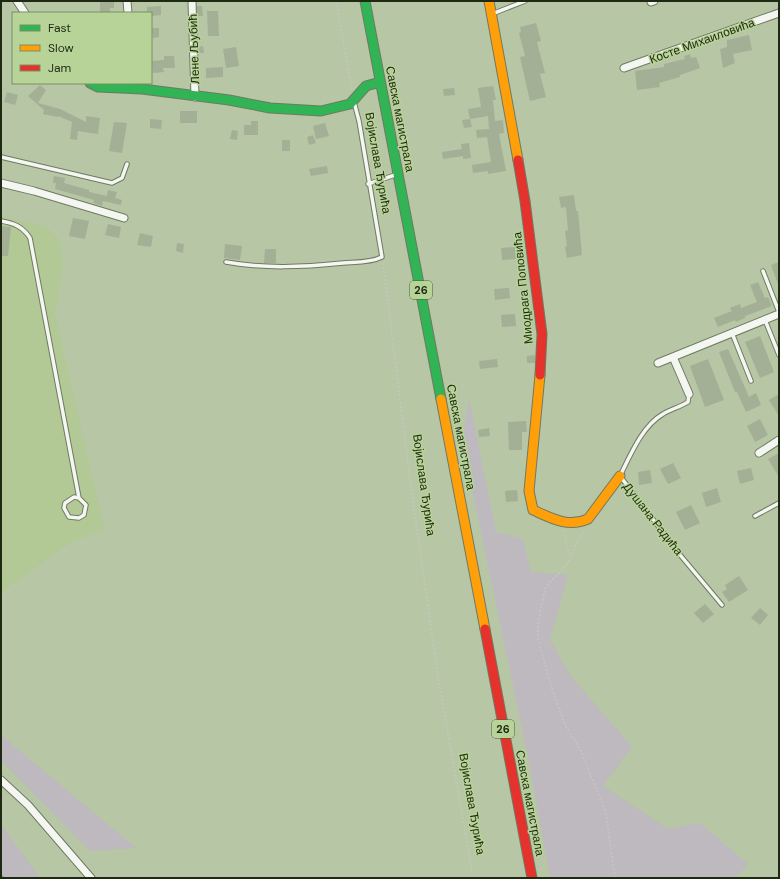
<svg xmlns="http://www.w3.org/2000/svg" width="780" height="879" font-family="'DM Sans',sans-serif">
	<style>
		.built { fill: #b2c996 }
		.green { fill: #bdb9bf }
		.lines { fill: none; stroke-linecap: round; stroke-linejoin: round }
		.stream { stroke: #62a798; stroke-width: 2.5 }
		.building { fill: #a3b095 }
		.lane-casing { stroke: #6f7a61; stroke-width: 5.5 }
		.street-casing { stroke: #6f7a61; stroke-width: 9 }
		.fast-casing { stroke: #6f7a61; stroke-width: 11 }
		.slow-casing { stroke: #6f7a61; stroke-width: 11 }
		.jam-casing { stroke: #6f7a61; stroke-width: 11 }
		.path { stroke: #c4c8be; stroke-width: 1.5; stroke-dasharray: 2 2; stroke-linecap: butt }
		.lane { stroke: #f4f6f2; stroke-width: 3.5 }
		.street { stroke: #f4f6f2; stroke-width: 7 }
		.fast { stroke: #30b455; stroke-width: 9 }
		.slow { stroke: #ff9f0a; stroke-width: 9 }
		.jam { stroke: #e5322d; stroke-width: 9 }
		.labels { text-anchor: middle; stroke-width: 3; stroke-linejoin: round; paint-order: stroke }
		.shield { fill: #b8d398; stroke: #4d5c3a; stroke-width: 1 }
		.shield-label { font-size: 11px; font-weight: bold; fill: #1f2912 }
		.street-label { font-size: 12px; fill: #1f2912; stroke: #b8d398 }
	</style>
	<rect width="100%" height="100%" fill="#b7c6a5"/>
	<!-- built -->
	<path class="built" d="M1 216 46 227 60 240 63 264 55 314 104 528 70 543 1 592Z"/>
	<!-- green -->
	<path class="green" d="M469 398 496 532 523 539 531 572 568 575 550 640 570 675 632 747 603 786 668 829 700 823 747 863 743 870 734 878H550L529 762 462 441Z
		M1 735 136 848 90 851 1 760Z
		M1 824 40 878H1Z"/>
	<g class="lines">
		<!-- stream -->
		<path class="stream" d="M1 876 3 878"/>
	</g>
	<!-- building -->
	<path class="building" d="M100 1H114V8H110V13H100Z
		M161 6V15L151 16V13H147V7Z
		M197 6H202L203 16H197Z
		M207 11H218L219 36H208Z
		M536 23 541 41 537 42 545 73 540 74 546 97 530 101 520 57 525 56 519 33 521 32 520 27Z
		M152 28H159V37L153 38Z
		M749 35 752 50 733 54 735 63 723 68 720 49 727 47V40Z
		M203 46 204 53H199L198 47Z
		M236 47 239 66 226 68 223 49Z
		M690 54 691 58 696 57 700 68 680 75V77L659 83 660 87 637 90 635 71 664 67V64L685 59 684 56Z
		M164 56H174L175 68H163L164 72 153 73 152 61 164 60Z
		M223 67V77L206 78V68Z
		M40 85 46 90 38 103 60 109 86 122V116L100 118 98 134 78 131 77 140 70 139 72 122 58 116V117L43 114 44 110 28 96Z
		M493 86 496 100H493L495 121 503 120 504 133 499 134 506 171 488 174V171L473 173 472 165 491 162 487 137 477 138 476 130 489 129 488 116 470 119 468 109 481 107 478 88Z
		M454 88 455 95 444 96 443 89Z
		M7 92 18 95 15 105 4 102Z
		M180 111H197V123H180Z
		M150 119 162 120 161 129 150 128Z
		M470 119 472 127 464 128 462 120Z
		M251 121H258V135H244V125H251Z
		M114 122 127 123 122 153 109 151Z
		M325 123 329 136 316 139 313 126Z
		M232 130 238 131 237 140 230 139Z
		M313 135 316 143 309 145 307 137Z
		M282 140H290V151H282Z
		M469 143 471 158 463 159V156L443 159 442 152 462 149 461 144Z
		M327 166 328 173 311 176 309 169Z
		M54 176 65 178 64 183 89 190V192L107 196 108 190 117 192 115 198 122 200 121 205 103 201 102 206 93 203 94 200 55 189 56 183H53Z
		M574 195 576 211H578L582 255 567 258 565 247 567 246 565 231 568 230 566 207 561 208 559 197Z
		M73 218 89 221 85 239 69 236Z
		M108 224 121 227 119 238 105 235Z
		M1 226 11 227 8 256H1Z
		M140 233 153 236 151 247 137 245Z
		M177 243 184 244 183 253 176 251Z
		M225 244 242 246 240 260 224 258Z
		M515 247 516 259 502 260 501 248Z
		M265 249H276V263H264Z
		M779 262V284H778L771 265Z
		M758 282 765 298 768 297 772 306 745 316V318L736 322 735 320 718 327 714 318 732 311 730 308 740 304 741 308 757 302 750 285Z
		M509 288 510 298 495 300 494 289Z
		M515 314 516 326 502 327 501 315Z
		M760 336 774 372 760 378 745 342Z
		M728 349 749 397 756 393 761 405 746 412 737 392H735L719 352Z
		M535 355V363H527V356Z
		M497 359 498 367 480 369 479 361Z
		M708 359 724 400 705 407 690 366Z
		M779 394V416L769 400Z
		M760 419 768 435 755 442 747 426Z
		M526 421 527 432H522V450H509L508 422Z
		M489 428 490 436 479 437 478 430Z
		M779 453V477L768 459Z
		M673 463 681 478 668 484 660 469Z
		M751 468 754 480 740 484 737 471Z
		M650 470 652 483 639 485 638 472Z
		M717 488 721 502 706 507 702 493Z
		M517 490 518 501 506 502 505 491Z
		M691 505 700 523 685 530 676 512Z
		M739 576 748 590 729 602 722 592 727 589 725 585Z
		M705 604 714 614 703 623 694 613Z
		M760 608 768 615 760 625 751 618Z"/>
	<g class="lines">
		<defs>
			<path id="lane" d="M492 14 525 1
				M1 157 112 183 122 178 127 164
				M368 184 398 174
				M1 221C14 223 23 227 30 238L79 498 86 505 84 515 79 518 69 517 64 508 65 503 74 497 79 498
				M226 262C265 269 303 267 343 263 355 262 370 263 382 257L359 121 354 102
				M763 271 779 312
				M765 320 779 355
				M732 333 751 381
				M689 394 688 402C680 407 671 409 663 414 642 426 630 456 620 476L681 556 722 605
				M755 516 779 503"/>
			<path id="street" d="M17 1 25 13
				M127 1 128 13
				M192 1 195 97
				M651 2 654 1
				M624 68 779 13
				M1 183 34 191 124 218
				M673 357 689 394
				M658 363 779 314
				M759 453 779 440
				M1 780 28 805 91 878"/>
			<path id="fast" d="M365 1 441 399
				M90 83 98 87 142 89 229 100 270 108 321 111 350 104 366 86 380 82"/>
			<path id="slow" d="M489 1 518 160
				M540 375 529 491 533 510C551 518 568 528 588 519L620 476
				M441 399 485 629"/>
			<path id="jam" d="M518 160 525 201 542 334 540 375
				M485 629 532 878"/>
		</defs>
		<!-- lane casing -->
		<use href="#lane" class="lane-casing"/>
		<!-- street casing -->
		<use href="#street" class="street-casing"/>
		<!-- fast casing -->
		<use href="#fast" class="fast-casing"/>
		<!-- slow casing -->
		<use href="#slow" class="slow-casing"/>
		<!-- jam casing -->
		<use href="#jam" class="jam-casing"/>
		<!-- path -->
		<path class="path" d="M336 1 352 90
			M383 263 409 473 439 683 472 871
			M563 530 570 557
			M583 531 566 566 549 583 545 589 538 623V638L551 686 565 725 581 751 606 813 615 878"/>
		<!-- lane -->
		<use href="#lane" class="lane"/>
		<!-- street -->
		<use href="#street" class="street"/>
		<!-- fast -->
		<use href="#fast" class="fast"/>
		<!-- slow -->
		<use href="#slow" class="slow"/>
		<!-- jam -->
		<use href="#jam" class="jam"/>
	</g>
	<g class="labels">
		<!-- shield labels -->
		<g class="shield">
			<rect x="410" y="281" width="22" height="18" rx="3"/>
			<rect x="492" y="720" width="22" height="18" rx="3"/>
		</g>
		<g class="shield-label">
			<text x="421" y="294">26</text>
			<text x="503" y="733">26</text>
		</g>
		<!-- street labels -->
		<g class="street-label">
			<text transform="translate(702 41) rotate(-20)" y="4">Косте Михаиловића</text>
			<text transform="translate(194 49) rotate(-92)" y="4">Лене Љубић</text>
			<text transform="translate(400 119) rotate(79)" y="4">Савска магистрала</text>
			<text transform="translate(378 163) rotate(80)" y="4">Војислава Ђурића</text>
			<text transform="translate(523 288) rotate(-96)" y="4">Миодрага Поповића</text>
			<text transform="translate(461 437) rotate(79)" y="4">Савска магистрала</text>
			<text transform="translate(424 485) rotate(82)" y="4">Војислава Ђурића</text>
			<text transform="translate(653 519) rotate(52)" y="4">Душана Радића</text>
			<text transform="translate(530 803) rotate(79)" y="4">Савска магистрала</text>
			<text transform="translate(472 804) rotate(80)" y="4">Војислава Ђурића</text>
		</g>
	</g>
	<!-- border -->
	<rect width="780" height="879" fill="none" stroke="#1f2912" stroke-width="4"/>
	<!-- legend -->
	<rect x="12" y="12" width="140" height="72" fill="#b8d398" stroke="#7b8f62"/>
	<rect x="20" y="25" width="20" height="6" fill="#30b455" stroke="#7b8f62"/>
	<text x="48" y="32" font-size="12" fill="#1f2912">Fast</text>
	<rect x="20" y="45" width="20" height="6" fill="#ff9f0a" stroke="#7b8f62"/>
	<text x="48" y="52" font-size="12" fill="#1f2912">Slow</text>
	<rect x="20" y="65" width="20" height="6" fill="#e5322d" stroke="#7b8f62"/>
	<text x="48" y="72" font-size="12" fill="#1f2912">Jam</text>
</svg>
